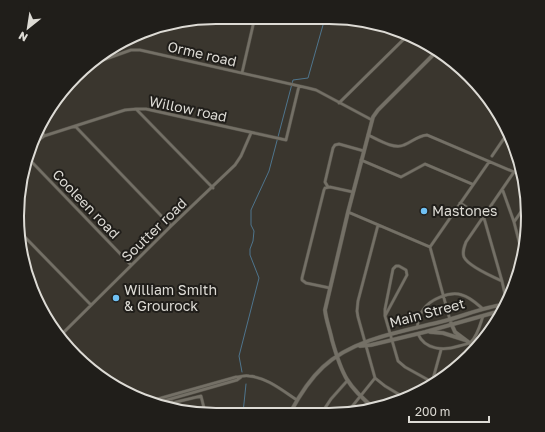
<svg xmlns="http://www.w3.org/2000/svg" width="545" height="432" font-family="'Golos Text',sans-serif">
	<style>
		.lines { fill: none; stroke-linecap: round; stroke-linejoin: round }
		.stream { stroke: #4f758d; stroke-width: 1 }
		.minor-casing { stroke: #56534b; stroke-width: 3.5 }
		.tertiary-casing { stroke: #56534b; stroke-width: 4.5 }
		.minor { stroke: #747066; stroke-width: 2.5 }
		.tertiary { stroke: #747066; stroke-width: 3.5 }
		.poi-dot { fill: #70c1f4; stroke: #201e1a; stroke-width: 1.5 }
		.labels { text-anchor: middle; stroke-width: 4; stroke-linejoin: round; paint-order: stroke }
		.street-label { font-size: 14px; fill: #dddbd5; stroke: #201e1a }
		.poi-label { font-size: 14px; fill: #dddbd5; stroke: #201e1a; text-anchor: start }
		.rim { fill: none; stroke: #dddbd5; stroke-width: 2 }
	</style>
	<rect width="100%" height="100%" fill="#3a362e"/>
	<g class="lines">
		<!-- stream -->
		<path class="stream" d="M242 372 239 356 259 278 250 255V249L253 241 254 231 251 225V210L269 171 293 80 308 78 325 18
			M243 413 246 384"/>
		<defs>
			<path id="minor" d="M89 65 131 50H140L308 88 316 90 372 120
				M242 73 254 21
				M339 103 407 36
				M136 109 213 188
				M40 125 44 136
				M75 126 171 226
				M368 135C377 139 394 150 404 145 412 142 417 136 427 135L521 175
				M32 145 44 136 125 110 136 109H146L286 140 299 86
				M492 156 507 134
				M27 157 131 265
				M361 160 401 177 425 164 472 184
				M328 187 325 182 333 148 335 145 339 144 364 151
				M503 191 514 222 522 253
				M460 203 484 218 502 281 506 299
				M348 212 430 247 450 320
				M514 222 525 206
				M378 225 358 301 357 311 358 317 375 378 385 386 405 398
				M19 231 91 305
				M430 247 489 162
				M502 281C493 277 468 266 464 257 462 252 464 247 466 242L514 172
				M330 288 306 283 302 280V278L324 190 325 188 330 187 353 192
				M385 316 407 275 406 270 399 266H396L393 269 385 309V316L398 361 405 367 432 382 437 381
				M417 328C418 322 419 315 423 310 430 299 450 291 462 295 470 297 477 304 483 309
				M418 334C425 350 444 351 459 346 463 345 468 344 471 342 478 335 480 325 483 316
				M61 335 171 226 235 165 241 156 251 133
				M431 386 441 350
				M147 402 236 377C240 377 244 375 249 376 266 377 283 391 297 400
				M172 402 174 410
				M172 403 201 396 205 412
				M153 404 237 380 241 377
				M321 414 331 399 347 381
				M346 414 375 378"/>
			<path id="tertiary" d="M451 323 455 332 475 347
				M430 332 443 333 465 340
				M360 346 371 345 425 332 500 311
				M375 409C347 386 342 375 332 340 330 330 326 320 325 310L348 212 373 117 378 110 436 52
				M290 413C299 396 309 380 323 367 354 338 405 331 444 321 461 317 486 306 503 305"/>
		</defs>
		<!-- minor casing -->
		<use href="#minor" class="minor-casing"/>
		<!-- tertiary casing -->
		<use href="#tertiary" class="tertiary-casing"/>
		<!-- minor -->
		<use href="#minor" class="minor"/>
		<!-- tertiary -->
		<use href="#tertiary" class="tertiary"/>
	</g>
	<!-- markers -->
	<g class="poi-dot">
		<circle cx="424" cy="211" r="4"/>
		<circle cx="116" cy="298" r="4"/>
	</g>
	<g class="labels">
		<!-- street labels -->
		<g class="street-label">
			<text transform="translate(202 54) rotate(13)" y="5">Orme road</text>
			<text transform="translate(188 109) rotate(12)" y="5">Willow road</text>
			<text transform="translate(86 204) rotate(46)" y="5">Cooleen road</text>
			<text transform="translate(154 230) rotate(-44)" y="5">Soutter road</text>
			<text transform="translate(427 313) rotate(-15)" y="5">Main Street</text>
		</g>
		<!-- poi labels -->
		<g class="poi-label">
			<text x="432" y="216">Mastones</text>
			<text x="124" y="295">William Smith<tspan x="124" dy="16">&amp; Grourock</tspan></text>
		</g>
	</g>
	<!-- crop -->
	<path d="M0 0H545V432H0ZM216 24H329A192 192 0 0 1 521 216V216A192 192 0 0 1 329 408H216A192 192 0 0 1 24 216V216A192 192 0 0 1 216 24Z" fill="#201e1a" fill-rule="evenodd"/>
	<path class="rim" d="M216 24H329A192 192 0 0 1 521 216V216A192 192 0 0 1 329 408H216A192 192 0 0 1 24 216V216A192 192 0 0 1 216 24Z"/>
	<!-- north arrow -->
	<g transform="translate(28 28) rotate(210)" stroke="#201e1a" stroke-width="3" paint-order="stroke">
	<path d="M0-3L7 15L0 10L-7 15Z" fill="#dddbd5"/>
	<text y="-6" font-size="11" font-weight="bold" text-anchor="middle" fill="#dddbd5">N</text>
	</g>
	<!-- scale -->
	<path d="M409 416v6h80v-6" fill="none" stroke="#dddbd5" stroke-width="2"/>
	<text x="415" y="416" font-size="12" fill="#dddbd5" stroke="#201e1a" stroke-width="3" paint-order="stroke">200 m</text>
</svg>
